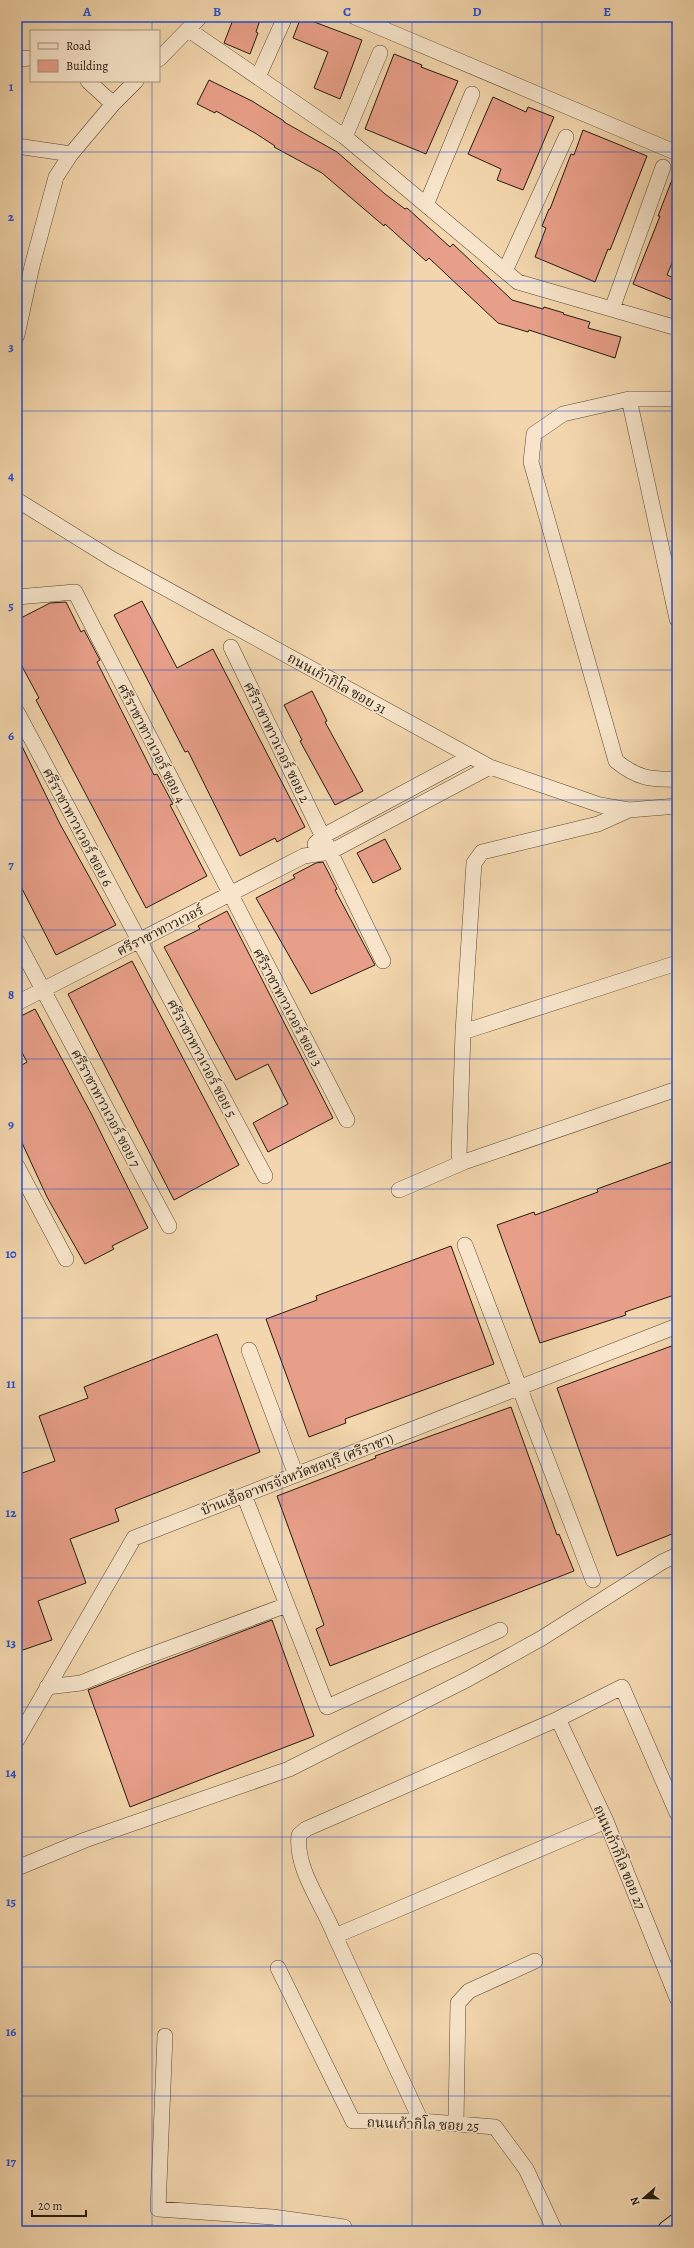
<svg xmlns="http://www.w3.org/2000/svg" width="694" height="2248" font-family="Alegreya,'Noto Serif Thai',serif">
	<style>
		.building { fill: #e89f89; stroke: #261b0d }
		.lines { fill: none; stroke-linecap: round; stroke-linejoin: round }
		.street-casing { stroke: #594a35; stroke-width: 16 }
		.secondary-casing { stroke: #261b0d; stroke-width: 24 }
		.street { stroke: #f7e4ca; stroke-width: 15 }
		.secondary { stroke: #f7e4ca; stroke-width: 22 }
		.grid { fill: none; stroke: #1d4ed8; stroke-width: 1; stroke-opacity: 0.55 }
		.labels { text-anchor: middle; stroke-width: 3.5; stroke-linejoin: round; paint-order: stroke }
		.street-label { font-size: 14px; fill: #261b0d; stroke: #f7e4ca }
		.neatline { fill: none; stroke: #1d4ed8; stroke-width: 1.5 }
		.grid-label { font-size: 13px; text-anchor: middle; font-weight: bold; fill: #1d4ed8 }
	</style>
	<rect width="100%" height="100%" fill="#f3d6ad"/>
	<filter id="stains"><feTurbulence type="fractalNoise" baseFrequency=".005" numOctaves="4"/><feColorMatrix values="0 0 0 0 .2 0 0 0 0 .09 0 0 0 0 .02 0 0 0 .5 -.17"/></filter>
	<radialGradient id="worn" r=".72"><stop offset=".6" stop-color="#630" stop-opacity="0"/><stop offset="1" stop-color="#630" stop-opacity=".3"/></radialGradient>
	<!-- building -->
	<path class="building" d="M234 17H261L256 32 258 33 250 54 224 43Z
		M301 17 362 40 340 99 314 88 328 52 293 38Z
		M394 54 422 65 421 67 458 81 426 154 365 129Z
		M209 80 252 101 284 121V122L337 152 385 194 405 209 407 208 450 247 453 244 512 300 543 309 544 307 564 313 563 314 590 322 588 328 621 337 615 358 529 330 528 332 498 323 429 258 426 261 385 224 384 226 322 173 274 147 275 146 255 133 216 111 215 113 197 104Z
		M493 97 526 112 528 107 554 117 523 190 497 180 501 169 468 154Z
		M583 130 647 156 610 250 608 249 595 282 535 257 546 228 542 226 549 209H550L571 154 574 155Z
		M675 172H677V251L667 275 677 279V302L633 284 660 216H658Z
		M142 601 177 668 213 649 305 827 277 842 275 838 240 856 188 751 185 752 114 615Z
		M66 602 81 632 84 630 100 660 97 662 154 775 157 774 173 804 170 805 207 876 146 908 36 700 39 698 17 657V620L50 603Z
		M312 691 327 721 325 722 363 791 335 805 300 741 302 740 284 705Z
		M17 736 60 824 116 925 56 955 17 879Z
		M385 839 401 869 373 883 357 853Z
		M323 862 337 889 335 890 375 965 311 994 256 898 295 878 293 875 316 863Z
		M227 911 333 1118 268 1152 253 1123 288 1104 268 1064 236 1080 164 947 200 929 198 926Z
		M132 961 239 1165 174 1200 68 994Z
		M35 1009 92 1115 148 1228 112 1246 114 1249 85 1264 47 1197 17 1132V1068L27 1062 17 1043V1018Z
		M677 1160V1294L625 1312 626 1315 540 1343 497 1225 534 1212 535 1215 598 1192 597 1189Z
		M451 1246 494 1364 345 1419 346 1423 309 1437 266 1319 317 1300 316 1296Z
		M217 1334 260 1452 115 1509 119 1521 70 1539 86 1583 38 1601 52 1640 17 1652V1475L55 1461 39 1416 88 1398 84 1387Z
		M677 1344V1532L617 1556 557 1388Z
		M511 1407 557 1535 559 1534 574 1571 330 1666 316 1629 324 1625 277 1496 376 1458 375 1456Z
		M272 1620 314 1736 130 1807 88 1690Z"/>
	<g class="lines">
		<defs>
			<path id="street" d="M355 17 677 153
				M189 30 345 137 518 282 677 328
				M17 59 31 58
				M159 59 200 17
				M258 77 285 17
				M88 81 113 104
				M345 137 380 53
				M17 146 71 154
				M426 205 472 94
				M505 271 566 137
				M612 309 663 167
				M17 335 32 266 56 177 71 154 113 104 136 81
				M629 399 677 619
				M677 399H629L563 414 534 434 531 462 616 761C637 778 650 780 677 779
				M17 500 112 559 490 767 600 805 629 810 677 806
				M17 597 75 592 347 1120
				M231 647 383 961
				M17 712 265 1176
				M315 844 323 836 470 757
				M17 941 169 1226
				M17 1003 304 856 330 852 490 767
				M463 1032 677 963
				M464 1162 460 1159 459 1155 463 1032 474 863 482 852 598 824 629 810
				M17 1166 66 1259
				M399 1190 464 1162 677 1089
				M465 1245 593 1580
				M249 1350 296 1475
				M244 1495 327 1707 500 1630
				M47 1687 81 1683 140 1659 287 1605
				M558 1719 606 1821 677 1998
				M17 1740 134 1538 677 1326
				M17 1868 85 1840 289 1769 468 1679 542 1638 662 1562 677 1555
				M335 1936C323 1904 295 1870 299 1835L306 1829 558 1719 622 1687 677 1813
				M278 1968 353 2121H421L495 2127 526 2169 555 2231
				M165 2036 158 2209 273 2217 344 2227V2231
				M421 2121 335 1936 606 1821
				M456 2124 458 2003 469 1991 535 1961"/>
			<path id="secondary" d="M669 2231 677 2225"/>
		</defs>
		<!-- street casing -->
		<use href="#street" class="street-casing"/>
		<!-- secondary casing -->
		<use href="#secondary" class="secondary-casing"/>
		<!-- street -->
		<use href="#street" class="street"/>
		<!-- secondary -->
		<use href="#secondary" class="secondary"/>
	</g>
	<!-- grid -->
	<path class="grid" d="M152 17V31M282 17V2231M412 17V2231M542 17V2231M152 81V2231M17 152H677M17 281H677M17 411H677M17 541H677M17 670H677M17 800H677M17 930H677M17 1059H677M17 1189H677M17 1318H677M17 1448H677M17 1578H677M17 1707H677M17 1837H677M17 1967H677M17 2096H677"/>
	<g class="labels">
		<!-- street labels -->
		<g class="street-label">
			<text transform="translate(337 683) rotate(29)" y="5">ถนนเก้ากิโล ซอย 31</text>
			<text transform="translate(277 742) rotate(64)" y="5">ศรีราชาทาวเวอร์ ซอย 2</text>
			<text transform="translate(152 743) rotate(63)" y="5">ศรีราชาทาวเวอร์ ซอย 4</text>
			<text transform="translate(78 827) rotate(62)" y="5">ศรีราชาทาวเวอร์ ซอย 6</text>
			<text transform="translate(160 930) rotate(-27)" y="5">ศรีราชาทาวเวอร์</text>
			<text transform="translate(288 1007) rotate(62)" y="5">ศรีราชาทาวเวอร์ ซอย 3</text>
			<text transform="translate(202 1058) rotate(62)" y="5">ศรีราชาทาวเวอร์ ซอย 5</text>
			<text transform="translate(106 1108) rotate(62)" y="5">ศรีราชาทาวเวอร์ ซอย 7</text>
			<text transform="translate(297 1474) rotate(-21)" y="5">บ้านเอื้ออาทรจังหวัดชลบุรี (ศรีราชา)</text>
			<text transform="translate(620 1857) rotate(67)" y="5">ถนนเก้ากิโล ขอย 27</text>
			<text transform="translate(423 2124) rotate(2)" y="5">ถนนเก้ากิโล ซอย 25</text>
		</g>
	</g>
	<!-- margin -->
	<rect width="694" height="2248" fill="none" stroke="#f3d6ad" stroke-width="44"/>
	<!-- legend -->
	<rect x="30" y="30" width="130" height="52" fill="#f7e4ca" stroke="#a3947e"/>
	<rect x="38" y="43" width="20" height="6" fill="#f7e4ca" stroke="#a3947e"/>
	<text x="66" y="50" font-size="12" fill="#261b0d">Road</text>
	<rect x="38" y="60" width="20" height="12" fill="#e89f89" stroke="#a3947e"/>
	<text x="66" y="70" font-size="12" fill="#261b0d">Building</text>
	<!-- north arrow -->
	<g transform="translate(644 2198) rotate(250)" stroke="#f7e4ca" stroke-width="3" paint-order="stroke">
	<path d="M0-3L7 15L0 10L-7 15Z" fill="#261b0d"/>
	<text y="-6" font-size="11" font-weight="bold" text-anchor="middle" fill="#261b0d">N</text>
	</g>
	<!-- scale -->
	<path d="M32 2210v6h54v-6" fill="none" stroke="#261b0d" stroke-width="2"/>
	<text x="38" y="2210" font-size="12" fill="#261b0d" stroke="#f7e4ca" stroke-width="3" paint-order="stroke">20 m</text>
	<rect x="22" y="22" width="650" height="2204" class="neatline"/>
	<g class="grid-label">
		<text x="87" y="16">A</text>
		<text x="217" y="16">B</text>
		<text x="347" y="16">C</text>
		<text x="477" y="16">D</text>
		<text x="607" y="16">E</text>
		<text x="11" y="91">1</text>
		<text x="11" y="221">2</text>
		<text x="11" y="351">3</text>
		<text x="11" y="480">4</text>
		<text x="11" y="610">5</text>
		<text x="11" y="740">6</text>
		<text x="11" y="869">7</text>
		<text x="11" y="999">8</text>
		<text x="11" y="1129">9</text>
		<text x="11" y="1258">10</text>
		<text x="11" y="1388">11</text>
		<text x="11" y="1517">12</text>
		<text x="11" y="1647">13</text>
		<text x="11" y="1777">14</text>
		<text x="11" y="1906">15</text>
		<text x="11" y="2036">16</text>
		<text x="11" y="2166">17</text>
	</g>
	<rect width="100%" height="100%" filter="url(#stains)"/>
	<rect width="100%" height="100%" fill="url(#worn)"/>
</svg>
